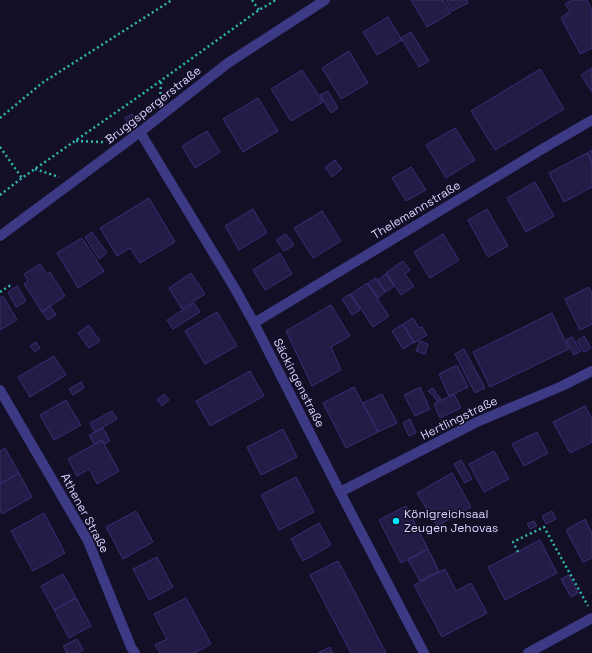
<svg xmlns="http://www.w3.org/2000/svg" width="592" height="653" font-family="'Space Grotesk',sans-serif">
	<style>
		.building { fill: #241b47; stroke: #3b2d73 }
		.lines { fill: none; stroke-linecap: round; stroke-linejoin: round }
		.path { stroke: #2fb8b0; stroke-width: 2.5; stroke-dasharray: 2 3; stroke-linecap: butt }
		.minor { stroke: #3d3a85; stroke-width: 10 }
		.poi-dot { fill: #00e5ff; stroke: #130f26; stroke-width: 1.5 }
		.labels { text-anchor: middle; stroke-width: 3; stroke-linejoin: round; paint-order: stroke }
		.street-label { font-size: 12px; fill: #d9d4ff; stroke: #130f26 }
		.poi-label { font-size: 12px; fill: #d9d4ff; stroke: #130f26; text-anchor: start }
	</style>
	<rect width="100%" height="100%" fill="#130f26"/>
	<!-- building -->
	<path class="building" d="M411 0H443L451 13 427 27Z
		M446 0H467L468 3 452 11Z
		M572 0H587L592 10V48L580 54 561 18 570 11 565 4Z
		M388 17 402 40 377 55 363 32Z
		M411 32 429 61 419 67 401 38Z
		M349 51 368 83 341 99 322 68Z
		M592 68V92L581 75Z
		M540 69 564 109 495 150 471 111Z
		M302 70 323 102 291 121 271 89Z
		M328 91 338 108 331 113 320 95Z
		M258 98 278 131 243 152 223 119Z
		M132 114 136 120 129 125 125 118Z
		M455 128 475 160 446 178 426 145Z
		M207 131 220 152 195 168 182 146Z
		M592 150V162L587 153Z
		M587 153 592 162V187L564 202 549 173Z
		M335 160 342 169 332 177 325 167Z
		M411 167 426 190 406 201 392 178Z
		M535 182 554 216 526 232 507 198Z
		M149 198 175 242 140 263 130 248 117 256 100 228Z
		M253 209 267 233 239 250 225 226Z
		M487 209 508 246 488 257 468 220Z
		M322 211 341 241 313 258 294 228Z
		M92 232 107 253 99 259 85 237Z
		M286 234 294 245 284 251 276 240Z
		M443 234 459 260 430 278 414 252Z
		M82 238 104 271 78 288 57 253Z
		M280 253 292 274 265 290 253 270Z
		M403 261 410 270 405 274 414 286 401 295 386 273Z
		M40 264 47 274 50 272 65 296 42 312 24 284 28 281 24 274Z
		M191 273 205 294 182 309 169 288Z
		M386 274 394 286 386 292 378 280Z
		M376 278 385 292 378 298 368 283Z
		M367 283 389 316 373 327 351 294Z
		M17 286 26 301 16 307 8 292Z
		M589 287 592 293V324L580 330 565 299Z
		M350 294 360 310 352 315 342 299Z
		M3 296 17 320 0 330V298Z
		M194 303 200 312 173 329 167 320Z
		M331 305 350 336 331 347 341 370 312 386 286 331Z
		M50 306 56 315 48 320 42 312Z
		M217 312 237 346 205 364 185 331Z
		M552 313 569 349 490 387 473 352Z
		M413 318 419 328 422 327 427 335 414 343 403 324Z
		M403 324 414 342 403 349 392 331Z
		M89 325 100 341 89 348 78 333Z
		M584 336 591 348 584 352 577 341Z
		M572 337 581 351 574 355 566 340Z
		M420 341 428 344 425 354 416 351Z
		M36 342 40 348 35 352 30 346Z
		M464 349 485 388 475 393 455 354Z
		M54 356 66 375 30 397 18 377Z
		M457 365 468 387 449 396 439 374Z
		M250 371 264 396 210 426 196 401Z
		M81 382 84 388 73 395 69 389Z
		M354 387 378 432 346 448 323 403Z
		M420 387 430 409 415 416 404 395Z
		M433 388 436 392 432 395 428 391Z
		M164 394 169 400 162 406 157 400Z
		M382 394 397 423 378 432 363 403Z
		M437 394 441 399 437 401 433 396Z
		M454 394 461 408 440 418 434 404Z
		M66 400 81 425 54 440 40 415Z
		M585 406 592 419V442L570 453 553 422Z
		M112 411 117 419 95 432 90 423Z
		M410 419 416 433 409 436 403 423Z
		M103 428 110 441 104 444 102 440 94 444 89 435Z
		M283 429 297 457 261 475 247 447Z
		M537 432 548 453 524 466 512 444Z
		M102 440 119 471 97 484 89 469 77 476 68 459Z
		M5 448 19 473 0 484V451Z
		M494 451 509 479 484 492 469 464Z
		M461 460 472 479 465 483 454 464Z
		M19 473 32 497 2 514 0 510V484Z
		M452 473 471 507 437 526 417 493Z
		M296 477 314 512 279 530 261 495Z
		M406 506 428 549 401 563 379 520Z
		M136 511 153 542 123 559 106 527Z
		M552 511 556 519 546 524 542 516Z
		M44 513 65 553 33 571 11 531Z
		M585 519 592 533V558L583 562 566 530Z
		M534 521 537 526 530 529 527 524Z
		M319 523 331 545 303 561 291 539Z
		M540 540 557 573 505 600 488 567Z
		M428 549 439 571 420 581 408 560Z
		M157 557 173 587 149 600 133 569Z
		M338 561 349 581 386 653H351L310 575Z
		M445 569 456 591 471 583 487 613 442 637 414 585Z
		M63 574 76 598 54 610 41 586Z
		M569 575 578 593 571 597 561 579Z
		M76 598 91 626 69 638 54 610Z
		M186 598 211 644 195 653H160L155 645 167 639 154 614Z
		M77 639 83 650 78 653H67L63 646Z
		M330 647 333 653H318Z"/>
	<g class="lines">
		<!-- path -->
		<path class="path" d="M252 0 259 10
			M160 99 161 82
			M0 118 42 83 172 0
			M76 141 103 142
			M0 147 22 178
			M35 169 59 177
			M0 195 22 178 145 92 259 10 276 0
			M0 292 11 285
			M518 552 513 542 544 527 588 606"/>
		<!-- minor -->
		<path class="minor" d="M140 132 234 287 254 323 340 492 424 653
			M0 236 140 132 228 63 325 0
			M254 323 544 148 592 120
			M0 390 88 541 131 647 135 653
			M340 492 477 422 562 386 592 371
			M528 653 592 618"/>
	</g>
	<!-- markers -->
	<circle class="poi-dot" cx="396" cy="521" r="4"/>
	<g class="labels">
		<!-- street labels -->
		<g class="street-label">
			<text transform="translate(153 105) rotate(-38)" y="4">Bruggspergerstraße</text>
			<text transform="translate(416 210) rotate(-31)" y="4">Thelemannstraße</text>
			<text transform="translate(299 383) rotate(63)" y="4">Säckingenstraße</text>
			<text transform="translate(459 418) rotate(-26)" y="4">Hertlingstraße</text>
			<text transform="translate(85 513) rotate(62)" y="4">Athener Straße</text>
		</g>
		<!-- poi labels -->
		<g class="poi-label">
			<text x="404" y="518">Königreichsaal<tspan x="404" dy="14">Zeugen Jehovas</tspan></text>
		</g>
	</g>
</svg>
